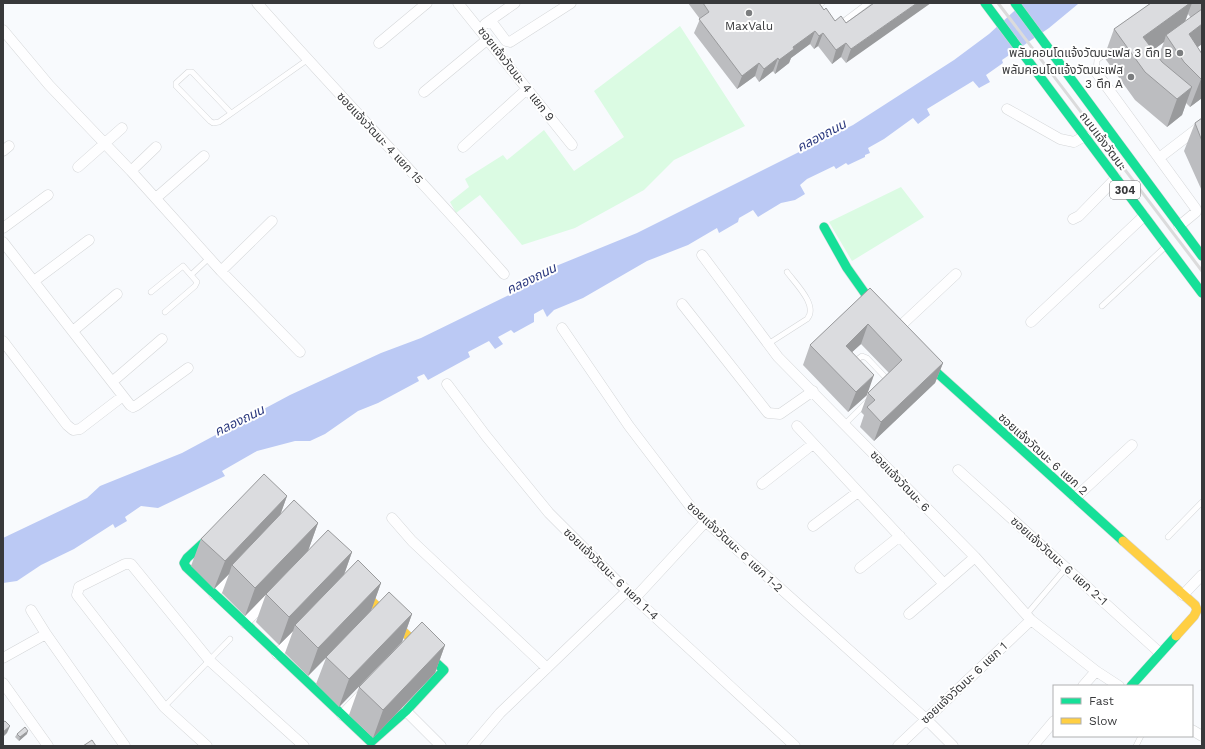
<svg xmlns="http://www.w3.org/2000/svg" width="1205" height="749" font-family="'Work Sans','Noto Sans Thai',sans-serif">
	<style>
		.green { fill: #dbfbe3 }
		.water { fill: #bbc9f4 }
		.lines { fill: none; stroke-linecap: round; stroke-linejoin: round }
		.lane-casing { stroke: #d4d6d8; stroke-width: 6 }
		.street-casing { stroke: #d4d6d8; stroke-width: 11 }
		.fast-casing { stroke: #d4d6d8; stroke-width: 10 }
		.slow-casing { stroke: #d4d6d8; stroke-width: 10 }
		.lane { stroke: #fefeff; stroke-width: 5 }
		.street { stroke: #fefeff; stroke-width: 10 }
		.fast { stroke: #16e098; stroke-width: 9 }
		.slow { stroke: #ffcf43; stroke-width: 9 }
		.rail { stroke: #dbdbdc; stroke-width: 3 }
		.wall { fill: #bcbdc0; fill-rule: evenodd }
		.shaded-wall { fill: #999a9c }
		.building { fill: #dbdcdf; stroke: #999a9c }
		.poi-dot { fill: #7b7d7f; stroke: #fff; stroke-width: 1.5 }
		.labels { text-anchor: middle; stroke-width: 4; stroke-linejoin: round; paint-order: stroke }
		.shield { fill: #fff; stroke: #747476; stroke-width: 1 }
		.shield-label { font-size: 11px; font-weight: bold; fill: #38393b }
		.poi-label { font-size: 12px; fill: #38393b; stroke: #fff; text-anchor: end }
		.street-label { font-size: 12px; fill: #38393b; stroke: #fff }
		.water-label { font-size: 13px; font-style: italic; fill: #29377d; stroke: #fff }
	</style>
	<rect width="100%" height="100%" fill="#f8fafd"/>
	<!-- green -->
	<path class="green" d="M680 26 745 126 674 160 644 190 575 228 522 245 480 195 456 213 450 202 469 187 465 179 503 155 507 160 544 130 574 171 624 137 594 91Z
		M901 187 924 217 852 261 829 222Z"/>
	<!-- water -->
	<path class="water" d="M1023 3 1078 4 1049 28 1002 60 1003 63 986 75 990 82 979 88 973 81 927 109 930 115 918 124 913 118 884 139 868 148 870 153 865 155V157L848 165 846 163 836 169 834 166 807 179 800 185 805 194 795 200 781 203 758 217 753 210 739 218 738 222 719 233 717 228 688 245 647 261 583 298 554 310 547 317 543 309 534 314V322L514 333 511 330 498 337 503 344 495 349 489 341 468 352 470 357 428 380 424 374 417 377 419 381 378 403 358 411 325 434 310 441H295L257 451 222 471 225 476 158 508 141 506 125 517 127 521 115 528 113 524 74 549 41 565 17 581 3 583V538L87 498 100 486 182 453 290 395 381 353 421 338 515 292 556 266 637 233 853 125 954 60 989 34Z"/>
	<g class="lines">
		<defs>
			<path id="lane" d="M815 9 822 3
				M840 24 868 3
				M1096 72 1097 60 1110 50
				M231 113 192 72H188L176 83V86L210 121 213 123 219 122 307 60
				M192 274 209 258
				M151 292 183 266 197 282 195 286 165 312
				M1102 306 1164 248
				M768 344 807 319C819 306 795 283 787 272
				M854 362 862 356 867 358 886 378 887 382
				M845 424 868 401
				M1168 537 1202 502
				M1027 614 1066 568
				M164 707 230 639
				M1136 746 1141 736"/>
			<path id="street" d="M257 3C338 94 423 182 504 274
				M458 3 572 145
				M491 21 506 41 510 42 571 3
				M485 24 515 3
				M3 30 49 85 131 171 221 271 300 352
				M379 43 427 3
				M1096 72 1196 209V212L1179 226
				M424 92 488 39
				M1007 109 1060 139 1074 142 1085 136
				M463 147 527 89
				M3 151 9 146
				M1159 158 1202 125
				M78 167 122 128
				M131 171 156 147
				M156 198 204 156
				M1073 219 1079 216 1116 178
				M3 228 48 195
				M3 242 130 405 133 407 137 405 188 368
				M702 255 778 357 975 557 1031 620 1096 671 1119 686
				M221 271 272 221
				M34 281 89 240
				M682 304 768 413 780 414 813 391
				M1031 322 1144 216
				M562 328 629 426 693 510 926 719 953 746
				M73 331 117 294
				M895 331 956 274
				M3 341 67 425 73 430 80 429 123 396
				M112 382 162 339
				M447 384 486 436 549 513 627 591 795 746
				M797 426 944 584 975 557
				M958 470 1160 653
				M762 484 813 444
				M1075 498 1132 445
				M392 518 412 541 547 668
				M813 526 858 492
				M860 568 900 536
				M214 594 235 573
				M1183 595 1202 575
				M635 598 706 521
				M31 610 46 634 125 746
				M909 614 944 584
				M245 623 271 596
				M277 654 298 633
				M3 658 46 634
				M3 683 48 746
				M1083 686 1096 671
				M406 711 441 746
				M342 715 362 694
				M1192 730 1202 736
				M207 746 164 707 77 595 79 587 125 564H131L210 661 304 746
				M472 746 500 713 627 591
				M898 746 1031 620
				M1033 746 1054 721"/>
			<path id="fast" d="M985 3 1202 293
				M1015 3 1202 256
				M824 227 847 268 876 309
				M924 361 1123 541
				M213 534 187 558 184 563 186 567 371 742 406 711 444 670 431 658
				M1131 686 1176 636"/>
			<path id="slow" d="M1123 541 1195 605 1197 610 1194 616 1176 636
				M359 589 431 658"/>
		</defs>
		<!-- lane casing -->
		<use href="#lane" class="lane-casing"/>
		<!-- street casing -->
		<use href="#street" class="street-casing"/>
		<!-- fast casing -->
		<use href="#fast" class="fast-casing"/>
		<!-- slow casing -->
		<use href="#slow" class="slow-casing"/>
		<!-- lane -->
		<use href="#lane" class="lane"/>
		<!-- street -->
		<use href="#street" class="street"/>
		<!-- fast -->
		<use href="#fast" class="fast"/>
		<!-- slow -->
		<use href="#slow" class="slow"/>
		<!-- rail -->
		<path class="rail" d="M998 3 1202 271"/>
	</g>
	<!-- wall -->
	<path class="wall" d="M688 3H819L824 10 835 21 846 23 874 3 846 63 841 57 832 64 818 46 814 49 810 44 791 58 789 63 775 74 773 71 759 82 755 76 737 89 694 33 700 19Z
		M1151 3H1202V44L1197 47 1201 53 1202 98 1190 107 1186 103 1182 115 1167 127 1135 100 1104 57 1114 29ZM1188 14 1191 18 1185 22ZM1164 42 1158 57 1153 50Z
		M1202 118V191L1184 151 1195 123Z
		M870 288 943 363 935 383 874 441 860 427 864 415 861 412 868 393 889 373 861 344 852 352 867 395 848 412 803 365 810 345Z
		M287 496 280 515 318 523 308 551 245 616 222 593 229 574 214 589 191 566 201 539Z
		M352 552 344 575 381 583 371 610 412 614 402 642 339 707 316 684 326 658 308 676 285 653 293 631 279 645 256 622 266 594Z
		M445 645 435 673 373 738 349 715 359 687Z
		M17 734H27L19 741 15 737Z"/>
	<!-- shaded-wall -->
	<path class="shaded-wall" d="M917 3H931L846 63 851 49Z
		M1190 3H1192L1182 29 1166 35 1164 42 1138 61 1143 37Z
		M1202 24V44L1182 59 1189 34Z
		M815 31 810 44 791 58 789 63 775 74 779 60 793 47Z
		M823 33 818 46 814 49 819 36Z
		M846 43 841 57 832 64 836 50Z
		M778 58 773 71 759 82 764 69Z
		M759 63 755 76 737 89 742 76Z
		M1202 78V98L1190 107 1201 79Z
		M1192 87 1182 115 1167 127 1177 99Z
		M868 324 861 344 838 365 846 346Z
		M943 363 935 383 874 441 881 422Z
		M874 375 867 395 848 412 856 392Z
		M287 496 277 524 232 565 229 574 214 589 225 561Z
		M318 523 308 551 245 616 255 588Z
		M352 552 342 580 295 625 293 631 279 645 289 617Z
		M381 583 371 611 308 676 318 648Z
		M412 614 402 642 339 707 349 679Z
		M445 645 435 673 373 738 383 710Z
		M10 726 7 733 3 737V732Z
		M28 731 27 734 19 741 20 737Z"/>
	<!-- building -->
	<path class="building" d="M703 3H819L824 10 826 8 835 21 841 16 846 23 874 3H917L851 49 846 43 836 50 823 33 819 36 815 31 793 47 794 49 779 60 778 58 764 69 759 63 742 76 699 19 709 12Z
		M1151 3H1190L1143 37 1162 62 1192 87 1177 99 1145 72 1114 29Z
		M1202 9V24L1189 34 1202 54V78L1201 79 1184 62 1166 35Z
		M1202 118V141L1195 123Z
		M870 288 943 363 881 422 867 407 875 400 868 393 902 360 868 324 846 346 874 375 856 392 810 345Z
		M264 474 287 496 225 561 201 539Z
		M294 500 318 523 255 588 232 565Z
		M328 530 352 552 289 617 266 594Z
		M358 560 381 583 318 648 295 625Z
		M389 592 412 614 349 679 326 657Z
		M422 622 445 645 383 710 359 687Z
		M5 721 10 726 3 732V722Z
		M25 727 28 731 20 737 17 734Z
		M92 740 96 746H83Z"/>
	<!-- markers -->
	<g class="poi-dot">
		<circle cx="749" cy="13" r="4"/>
		<circle cx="1180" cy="53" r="4"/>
		<circle cx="1131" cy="77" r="4"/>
	</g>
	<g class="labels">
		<!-- shield labels -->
		<rect class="shield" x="1110" y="181" width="30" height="18" rx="3"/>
		<g class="shield-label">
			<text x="1125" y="194">304</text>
		</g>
		<!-- poi labels -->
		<g class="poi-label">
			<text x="749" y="30" text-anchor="middle">MaxValu</text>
			<text x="1172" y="57">พลัมคอนโดแจ้งวัฒนะเฟส 3 ตึก B</text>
			<text x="1123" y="74">พลัมคอนโดแจ้งวัฒนะเฟส<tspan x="1123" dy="14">3 ตึก A</tspan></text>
		</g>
		<!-- street labels -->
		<g class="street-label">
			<text transform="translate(516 74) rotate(52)" y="4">ซอยแจ้งวัฒนะ 4 แยก 9</text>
			<text transform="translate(380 138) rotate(47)" y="4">ซอยแจ้งวัฒนะ 4 แยก 15</text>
			<text transform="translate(1103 141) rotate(53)" y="4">ถนนแจ้งวัฒนะ</text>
			<text transform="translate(1043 454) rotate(42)" y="4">ซอยแจ้งวัฒนะ 6 แยก 2</text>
			<text transform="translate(900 481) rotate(46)" y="4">ซอยแจ้งวัฒนะ 6</text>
			<text transform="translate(735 547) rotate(43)" y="4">ซอยแจ้งวัฒนะ 6 แยก 1-2</text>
			<text transform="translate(1059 561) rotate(42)" y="4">ซอยแจ้งวัฒนะ 6 แยก 2-1</text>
			<text transform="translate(611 574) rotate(44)" y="4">ซอยแจ้งวัฒนะ 6 แยก 1-4</text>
			<text transform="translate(964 683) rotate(-43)" y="4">ซอยแจ้งวัฒนะ 6 แยก 1</text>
		</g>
		<!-- water labels -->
		<g class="water-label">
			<text transform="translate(821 135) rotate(-28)" y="5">คลองถนน</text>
			<text transform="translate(531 278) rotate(-26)" y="5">คลองถนน</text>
			<text transform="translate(239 420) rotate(-26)" y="5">คลองถนน</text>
		</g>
	</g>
	<!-- border -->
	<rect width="1205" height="749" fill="none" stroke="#38393b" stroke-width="8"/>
	<!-- legend -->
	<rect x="1053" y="685" width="140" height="52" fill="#ffffff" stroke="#afb0b1"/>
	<rect x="1061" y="698" width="20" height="6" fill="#16e098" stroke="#afb0b1"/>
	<text x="1089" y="705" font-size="12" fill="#38393b">Fast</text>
	<rect x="1061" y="718" width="20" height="6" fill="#ffcf43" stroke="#afb0b1"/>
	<text x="1089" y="725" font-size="12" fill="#38393b">Slow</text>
</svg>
